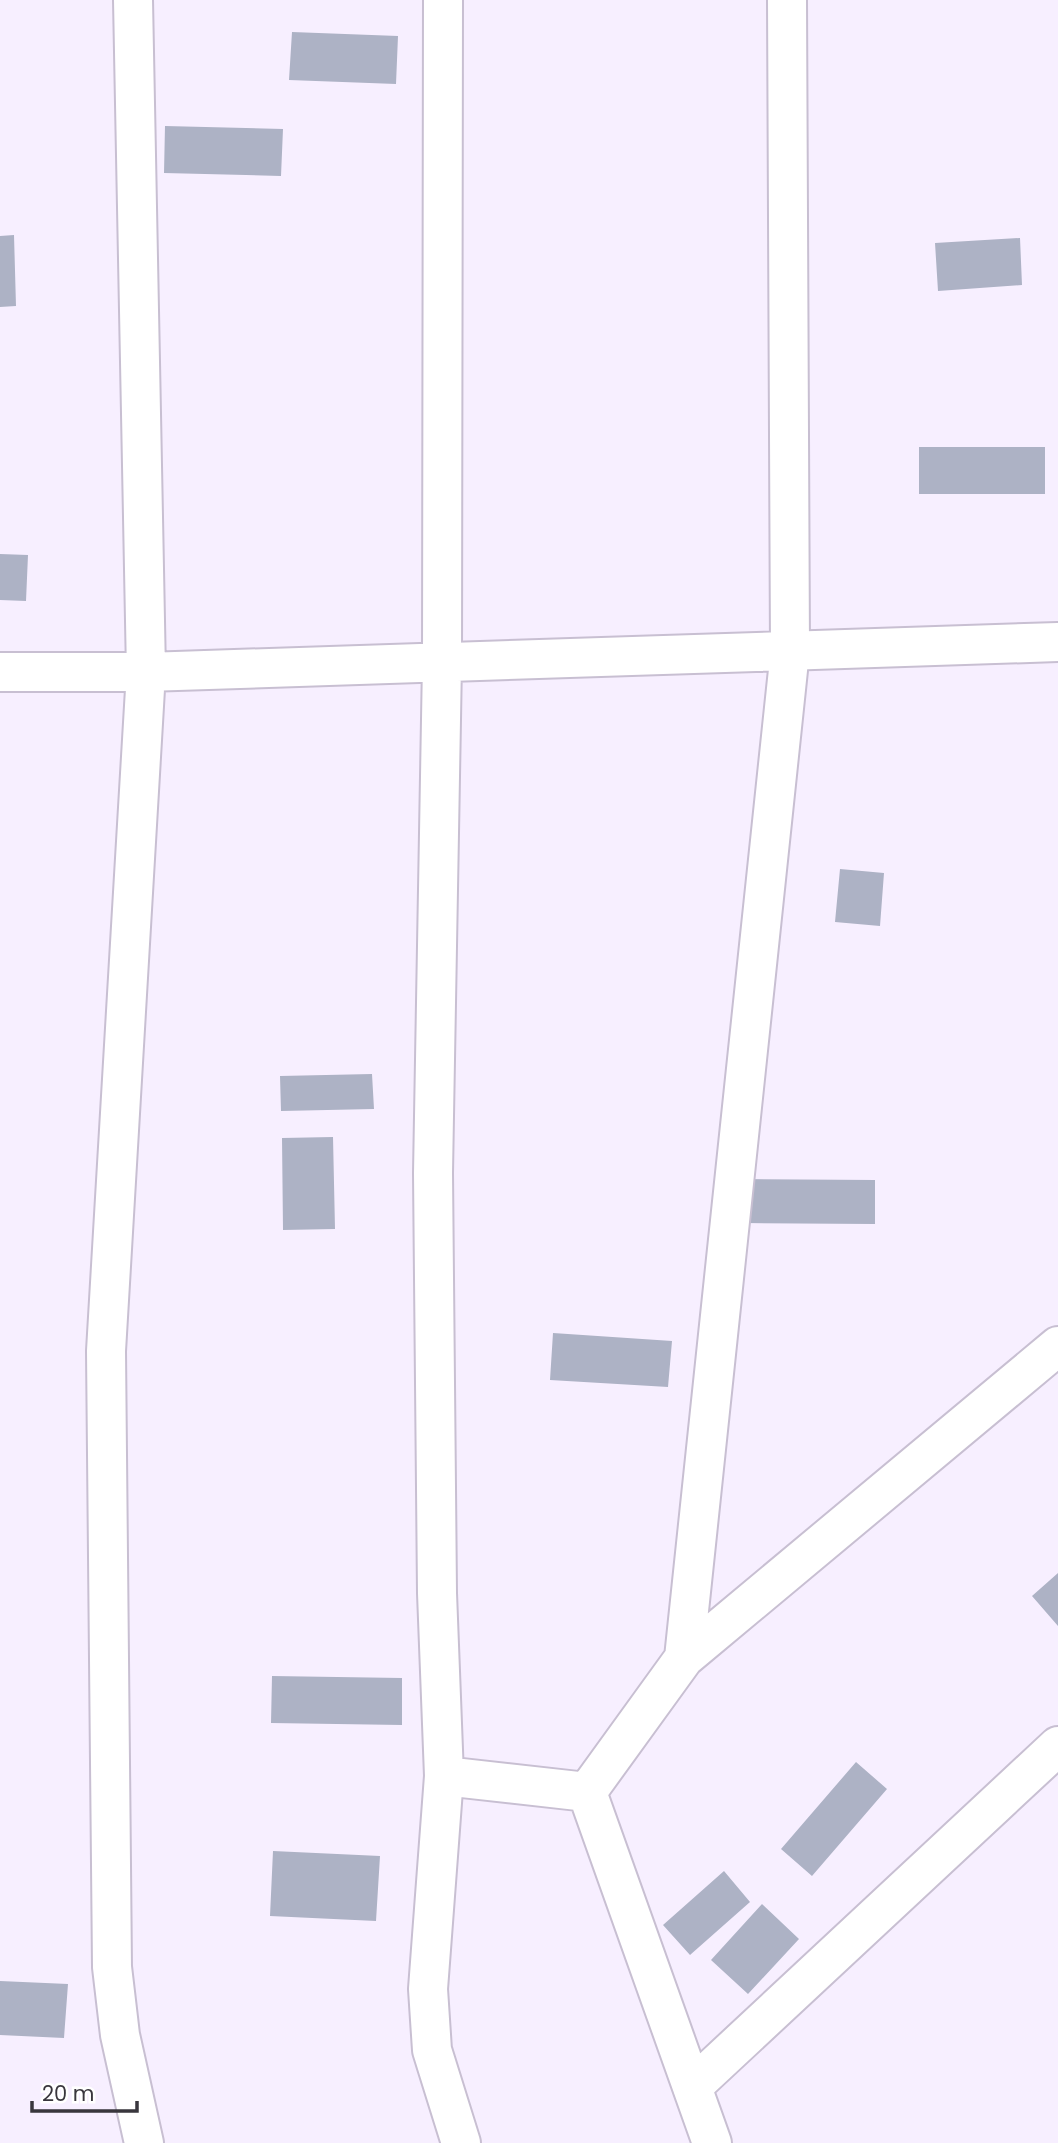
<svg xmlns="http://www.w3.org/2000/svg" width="1058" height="2143" font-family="Poppins,sans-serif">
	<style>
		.building { fill: #adb2c5 }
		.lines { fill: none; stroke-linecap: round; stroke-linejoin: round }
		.minor-casing { stroke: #c8bfd2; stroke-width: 42 }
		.minor { stroke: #fff; stroke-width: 38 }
	</style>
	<rect width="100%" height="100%" fill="#f7efff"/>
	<!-- building -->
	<path class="building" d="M292 32 398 36 396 84 289 80Z
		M165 126 283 129 281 176 164 173Z
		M14 235 16 306 0 307V236Z
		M1020 238 1022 285 938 291 935 243Z
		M919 447H1045V494H919Z
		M0 554 28 555 26 601 0 600Z
		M840 869 884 873 880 926 835 922Z
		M372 1074 374 1109 281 1111 280 1076Z
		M333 1137 335 1229 283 1230 282 1138Z
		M744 1179 875 1180V1224L744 1223Z
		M553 1333 672 1341 668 1387 550 1380Z
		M1058 1573V1626L1032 1596Z
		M272 1676 402 1678V1725L271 1723Z
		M856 1762 887 1789 812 1876 781 1849Z
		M273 1851 380 1856 376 1921 270 1916Z
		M724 1871 750 1902 690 1955 663 1925Z
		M762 1904 799 1939 748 1994 711 1960Z
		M0 1981 68 1984 64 2038 0 2035Z"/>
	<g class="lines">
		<defs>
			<path id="minor" d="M133 0 146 672 106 1351 112 1967 120 2035 144 2143
				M443 0 442 663 433 1173 437 1593 444 1776 428 1989 432 2050 461 2143
				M0 672H146L1058 642
				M684 1658 790 651 787 0
				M444 1776 587 1792
				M587 1792 684 1658 1058 1346
				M587 1792 712 2143
				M692 2087 1058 1746"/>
		</defs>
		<!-- minor casing -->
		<use href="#minor" class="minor-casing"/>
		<!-- minor -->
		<use href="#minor" class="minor"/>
	</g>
	<!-- scale -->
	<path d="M32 2101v10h105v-10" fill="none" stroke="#39363d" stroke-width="3.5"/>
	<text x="42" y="2101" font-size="21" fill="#39363d" stroke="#ffffff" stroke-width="5" paint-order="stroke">20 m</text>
</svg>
